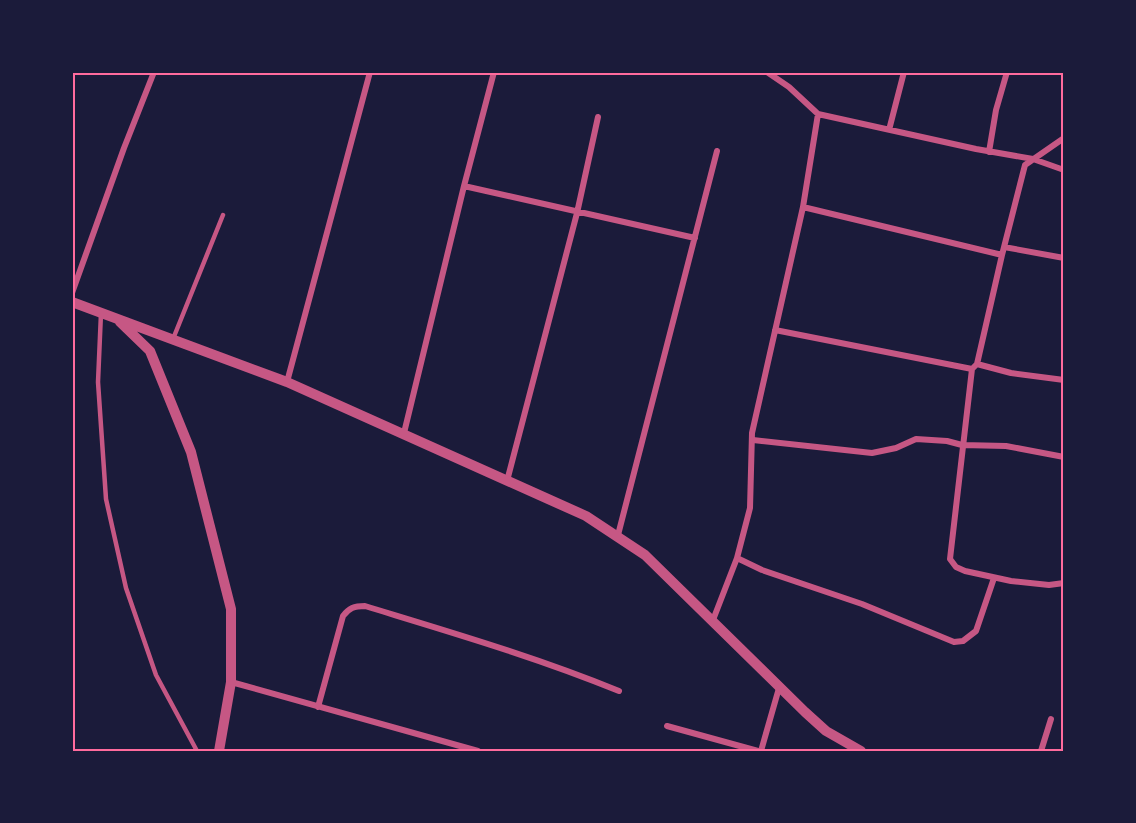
<svg xmlns="http://www.w3.org/2000/svg" width="1136" height="823" font-family="Ubuntu,sans-serif">
	<style>
		.lines { fill: none; stroke-linecap: round; stroke-linejoin: round }
		.service { stroke: #c65784; stroke-width: 4.5 }
		.minor { stroke: #c65784; stroke-width: 6 }
		.tertiary { stroke: #c65784; stroke-width: 10 }
		.neatline { fill: none; stroke: #ff6b9d; stroke-width: 2 }
	</style>
	<rect width="100%" height="100%" fill="#1b1b3a"/>
	<g class="lines">
		<!-- service -->
		<path class="service" d="M101 313 98 382 106 499 126 588 156 675 197 751
			M173 339 223 215"/>
		<!-- minor -->
		<path class="minor" d="M767 72 789 87 818 114
			M889 130 904 72
			M989 152 996 110 1007 72
			M464 186 695 238
			M1004 247 1064 258
			M1002 255 1025 165 1064 138
			M72 293 124 148 154 72
			M775 330 972 369 977 364 1002 255 803 207
			M977 364 1011 373 1064 380
			M972 369 950 559 956 567 965 571 1011 581 1049 585 1064 583
			M287 382 370 72
			M404 433 464 186 494 72
			M753 440 872 453 896 448 916 439 947 441 962 445 1006 446 1064 457
			M507 481 577 213 598 117
			M618 535 717 151
			M737 558 762 570 862 604 954 642 963 641 976 631 994 578
			M713 620 737 558 750 508 752 433 803 207 818 114 976 149 1033 159 1064 170
			M231 682 478 751
			M318 707 343 616C349 608 354 606 365 606 450 632 536 657 619 691
			M667 726 758 751
			M761 751 779 688
			M1041 751 1051 719"/>
		<!-- tertiary -->
		<path class="tertiary" d="M72 302 287 382 586 516 645 555 805 712 826 731 861 751
			M120 322 150 351 191 452 231 609V682L219 751"/>
	</g>
	<!-- border -->
	<rect width="1136" height="823" fill="none" stroke="#1b1b3a" stroke-width="147"/>
	<rect x="74" y="74" width="988" height="676" class="neatline"/>
</svg>
